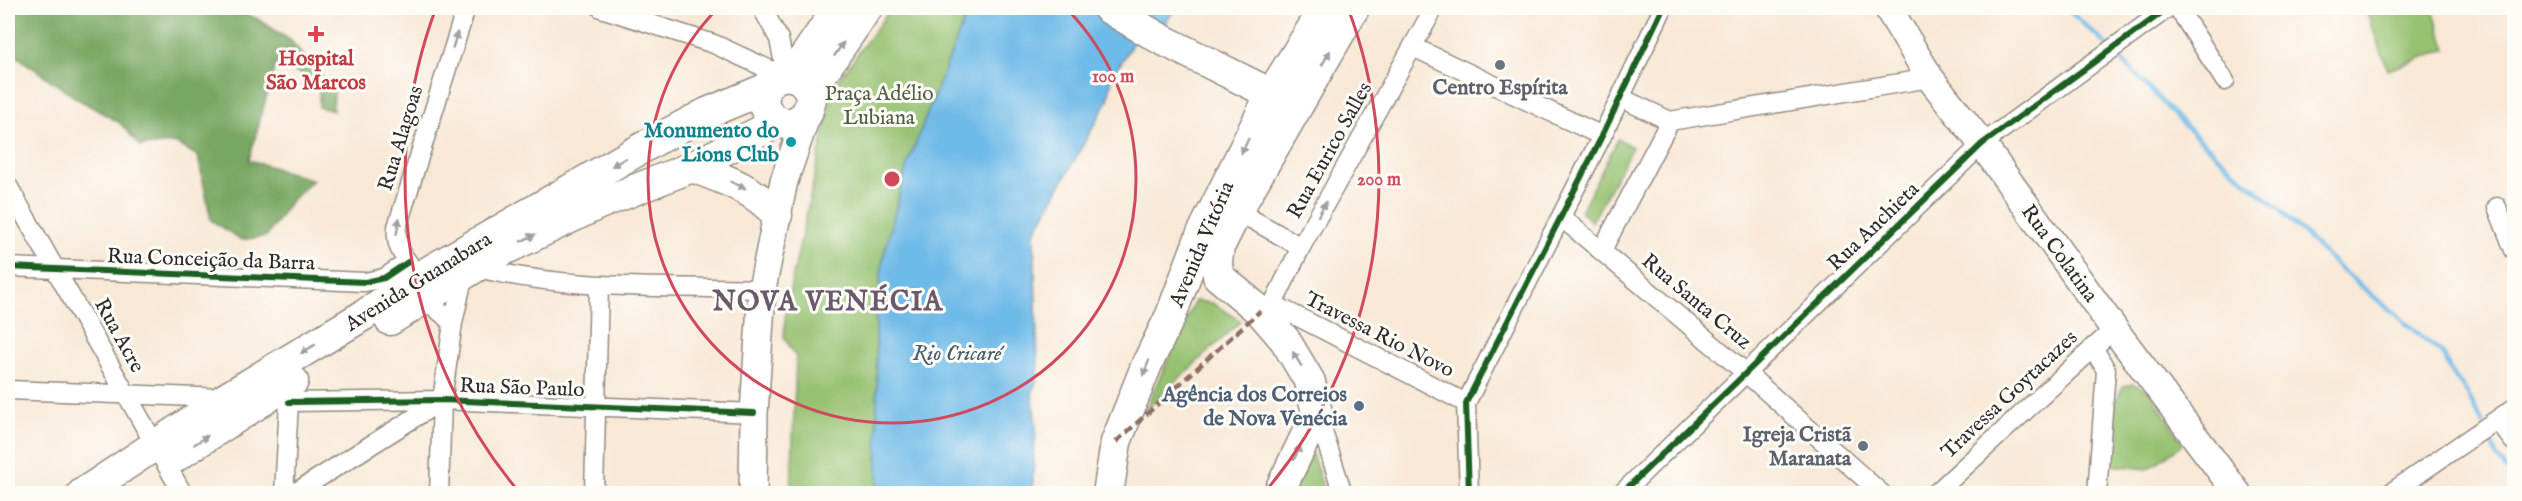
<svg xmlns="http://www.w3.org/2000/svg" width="2522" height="501" font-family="'IM FELL English',serif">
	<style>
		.green { fill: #95c16f; stroke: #60764d; stroke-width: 1.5 }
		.forest { fill: #78a762; stroke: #526946; stroke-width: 1.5 }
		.water { fill: #6ebae8; stroke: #4c728a; stroke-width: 1.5 }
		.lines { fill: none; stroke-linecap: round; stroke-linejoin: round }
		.stream { stroke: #6ebae8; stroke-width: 4.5 }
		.street-casing { stroke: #928a80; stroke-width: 21 }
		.secondary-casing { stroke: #928a80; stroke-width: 30 }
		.primary-casing { stroke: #928a80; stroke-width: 33 }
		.street { stroke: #fff; stroke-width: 18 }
		.secondary { stroke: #fff; stroke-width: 27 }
		.primary { stroke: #fff; stroke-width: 30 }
		.quiet { stroke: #8d6e63; stroke-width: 4.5; stroke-dasharray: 9 4.5; stroke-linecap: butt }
		.cycleway-casing { stroke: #fdfcf7; stroke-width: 10 }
		.cycleway { stroke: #1b5e20; stroke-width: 6 }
		.oneway { fill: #a0a0a0 }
		.ring { fill: none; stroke: #d1495b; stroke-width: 3 }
		.health-dot { fill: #e0444e; stroke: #fdfcf7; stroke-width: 2 }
		.worship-dot { fill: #6b7280; stroke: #fdfcf7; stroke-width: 2 }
		.culture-dot { fill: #0f9aa8; stroke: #fdfcf7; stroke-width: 2 }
		.service-dot { fill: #5c6f8a; stroke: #fdfcf7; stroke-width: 2 }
		.labels { text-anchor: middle; stroke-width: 6; stroke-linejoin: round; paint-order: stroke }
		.health-label { font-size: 21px; font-weight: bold; fill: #be3a42; stroke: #fdfcf7 }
		.worship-label { font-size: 21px; font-weight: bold; fill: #5b616d; stroke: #fdfcf7 }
		.park-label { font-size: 21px; fill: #506043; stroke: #fdfcf7 }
		.culture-label { font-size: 21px; font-weight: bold; fill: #0d838f; stroke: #fdfcf7; text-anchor: end }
		.street-label { font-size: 21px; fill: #2b2b2b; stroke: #fdfcf7 }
		.service-label { font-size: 21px; font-weight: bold; fill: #4e5e75; stroke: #fdfcf7; text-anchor: end }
		.water-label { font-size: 22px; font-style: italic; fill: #425d6d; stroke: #fdfcf7 }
		.district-label { font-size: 27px; font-weight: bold; letter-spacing: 1.5px; fill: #6a586c; stroke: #fdfcf7 }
		.centre { fill: #d1495b; stroke: #fdfcf7; stroke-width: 3 }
		.ring-label { font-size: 18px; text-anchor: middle; font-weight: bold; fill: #d1495b; stroke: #fdfcf7; stroke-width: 6; stroke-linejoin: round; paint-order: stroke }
	</style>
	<rect width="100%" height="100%" fill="#fdfcf7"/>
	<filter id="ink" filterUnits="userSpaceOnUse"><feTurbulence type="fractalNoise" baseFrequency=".0167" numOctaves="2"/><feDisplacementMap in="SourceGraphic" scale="12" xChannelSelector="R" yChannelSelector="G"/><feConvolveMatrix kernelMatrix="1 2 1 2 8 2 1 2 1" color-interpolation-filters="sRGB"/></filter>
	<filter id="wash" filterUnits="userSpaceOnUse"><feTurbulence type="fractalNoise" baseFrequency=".008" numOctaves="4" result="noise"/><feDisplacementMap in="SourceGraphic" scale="24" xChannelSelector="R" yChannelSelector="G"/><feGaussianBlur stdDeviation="1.35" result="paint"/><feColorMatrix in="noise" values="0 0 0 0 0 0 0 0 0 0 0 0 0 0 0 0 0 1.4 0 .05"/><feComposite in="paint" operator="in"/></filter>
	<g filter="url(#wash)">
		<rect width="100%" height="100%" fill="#f8e8d6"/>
		<!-- green -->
		<path class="green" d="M891 8H969L906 168 883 259 876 315 878 493H791L796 357 784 337 786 308 834 86Z
			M2365 8H2432L2447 49 2388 70Z
			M1618 139 1632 147 1592 222 1581 211Z
			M1195 301 1212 303 1241 321 1144 411Z
			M2133 384 2150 391 2183 444 2148 469 2111 465 2114 405 2123 386Z
			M1311 451 1325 493H1292Z"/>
		<!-- forest -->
		<path class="forest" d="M8 8H222L256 18 290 40 334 89 333 111 319 107V83L276 62 249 160 313 180 290 202 267 236 241 240 211 220 198 156 175 143 140 146 120 123 76 98 8 50Z"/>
		<!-- water -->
		<path class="water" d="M969 8H1176L1160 30 1133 42 1112 78 1108 100 1034 233 1038 376 1032 393 1036 426 1032 493 878 494 876 315 883 259 906 168Z"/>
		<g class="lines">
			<!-- stream -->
			<path class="stream" d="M2066 8 2108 46
				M2114 52 2183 124 2233 170 2279 209 2336 265 2444 355 2450 370 2467 393 2483 424
				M2487 432 2497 457 2514 477"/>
		</g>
	</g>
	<g filter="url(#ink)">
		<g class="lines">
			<defs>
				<path id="street" d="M601 8 714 44 781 75
					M762 8 779 39 786 75
					M2178 8 2225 81
					M1413 47 1602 136
					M1621 98 1670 121 1930 78
					M8 186 183 494
					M2497 207 2514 250
					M1237 211 1301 247
					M1561 217 1745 372 1882 494
					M1602 250 1670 121
					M8 267 365 282 384 278 408 262
					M474 267C568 291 666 286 762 289
					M414 271C403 255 395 248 397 227L466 8
					M425 299 453 323
					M1273 304 1466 403
					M1260 311 1273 304 1301 247 1434 8
					M2093 347 2106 370 2097 494
					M8 390 225 398
					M284 393 289 402 284 494
					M289 402 442 400 754 413
					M1317 413 1343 494
					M2497 420 2514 442
					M293 494 441 401
					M439 494 442 400 453 323 464 274
					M594 494 599 285
					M1469 494 1466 403 1602 136 1663 8
					M1621 494 1982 144 2168 8
					M1935 494 2114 329
					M2389 494 2514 408"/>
				<path id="secondary" d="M1888 8 1930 78 1982 144 2114 329 2238 494
					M753 494 754 413 762 289 784 181 807 114"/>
				<path id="primary" d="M1108 8 1159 38 1289 103
					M792 75 838 8
					M810 91 867 8
					M692 167C724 179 753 188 777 215
					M1218 276 1217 261 1219 247 1237 211 1354 8
					M1218 276 1260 311 1285 340 1310 382 1317 413 1278 494
					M390 320 500 252 599 204 692 167 778 122
					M172 459 293 381
					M82 494 226 398 364 315 419 277 656 140 707 113 765 89 775 78 786 75 800 78 810 91 811 99 807 114 794 123 786 124 771 118 763 104 765 89
					M1108 494 1116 442 1147 364 1171 315 1200 238 1271 94 1325 8"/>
			</defs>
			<!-- street casing -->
			<use href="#street" class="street-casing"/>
			<!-- secondary casing -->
			<use href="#secondary" class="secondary-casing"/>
			<!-- primary casing -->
			<use href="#primary" class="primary-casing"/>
			<!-- street -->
			<use href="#street" class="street"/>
			<!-- secondary -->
			<use href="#secondary" class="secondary"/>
			<!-- primary -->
			<use href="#primary" class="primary"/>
			<!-- quiet -->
			<path class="quiet" d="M1116 442 1260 311"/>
			<defs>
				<path id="cycleway" d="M8 267 365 282 384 278 408 262
					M289 402 442 400 754 413
					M1469 494 1466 403 1602 136 1663 8
					M1621 494 1982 144 2168 8"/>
			</defs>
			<!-- cycleway casing -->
			<use href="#cycleway" class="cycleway-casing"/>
			<!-- cycleway -->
			<use href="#cycleway" class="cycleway"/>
		</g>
		<!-- one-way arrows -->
		<defs><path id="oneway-solid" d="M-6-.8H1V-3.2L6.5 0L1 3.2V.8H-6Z" transform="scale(1.5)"/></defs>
		<g class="oneway">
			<use href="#oneway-solid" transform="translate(455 40) rotate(-73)"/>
			<use href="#oneway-solid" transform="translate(839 49) rotate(-56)"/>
			<use href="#oneway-solid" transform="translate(1326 58) rotate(-60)"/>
			<use href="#oneway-solid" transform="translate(1245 146) rotate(116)"/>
			<use href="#oneway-solid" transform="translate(619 162) rotate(150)"/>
			<use href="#oneway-solid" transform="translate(738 185) rotate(24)"/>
			<use href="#oneway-solid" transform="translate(1322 209) rotate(-61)"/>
			<use href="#oneway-solid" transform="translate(398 226) rotate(-80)"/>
			<use href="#oneway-solid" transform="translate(528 238) rotate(-26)"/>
			<use href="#oneway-solid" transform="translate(308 349) rotate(149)"/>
			<use href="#oneway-solid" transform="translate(1297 359) rotate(-121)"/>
			<use href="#oneway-solid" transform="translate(1146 368) rotate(112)"/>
			<use href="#oneway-solid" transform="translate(201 440) rotate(-33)"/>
			<use href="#oneway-solid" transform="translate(1297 453) rotate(-64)"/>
		</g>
	</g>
	<!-- distance rings -->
	<g class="ring">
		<path d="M1066 8A244 244 0 1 1 718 8"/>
		<path d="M519 492A487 487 0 0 1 436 8M1348 8A487 487 0 0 1 1265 492"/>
	</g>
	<!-- markers -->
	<path class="health-dot" d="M313 25h6v6h6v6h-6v6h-6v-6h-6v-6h6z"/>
	<g class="worship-dot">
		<circle cx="1500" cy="65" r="6"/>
		<circle cx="1863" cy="446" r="6"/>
	</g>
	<circle class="culture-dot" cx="791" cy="142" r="6"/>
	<circle class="service-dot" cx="1359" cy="406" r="6"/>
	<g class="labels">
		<!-- health labels -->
		<g class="health-label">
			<text x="316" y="65">Hospital<tspan x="316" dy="24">São Marcos</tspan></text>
		</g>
		<!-- worship labels -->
		<g class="worship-label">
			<text x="1500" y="94">Centro Espírita</text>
			<text x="1851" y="441" text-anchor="end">Igreja Cristã<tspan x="1851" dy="24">Maranata</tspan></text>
		</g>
		<!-- park labels -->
		<g class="park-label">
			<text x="879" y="100">Praça Adélio<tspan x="879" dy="24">Lubiana</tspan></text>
		</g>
		<!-- culture labels -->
		<g class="culture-label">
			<text x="779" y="137">Monumento do<tspan x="779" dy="24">Lions Club</tspan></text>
		</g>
		<!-- street labels -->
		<g class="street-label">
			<text transform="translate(400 138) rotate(-73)" y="7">Rua Alagoas</text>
			<text transform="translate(1329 150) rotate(-61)" y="7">Rua Eurico Salles</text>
			<text transform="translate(1873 226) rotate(-44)" y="7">Rua Anchieta</text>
			<text transform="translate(1201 244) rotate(-67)" y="7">Avenida Vitória</text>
			<text transform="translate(2060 253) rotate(54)" y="7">Rua Colatina</text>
			<text transform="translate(211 259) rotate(2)" y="7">Rua Conceição da Barra</text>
			<text transform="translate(418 281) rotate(-32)" y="7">Avenida Guanabara</text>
			<text transform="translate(1697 301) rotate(40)" y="7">Rua Santa Cruz</text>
			<text transform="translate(1380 334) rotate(27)" y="7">Travessa Rio Novo</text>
			<text transform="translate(120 335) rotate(61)" y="7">Rua Acre</text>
			<text transform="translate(522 387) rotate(2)" y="7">Rua São Paulo</text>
			<text transform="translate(2009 394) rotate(-43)" y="7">Travessa Goytacazes</text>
		</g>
		<!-- service labels -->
		<g class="service-label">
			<text x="1347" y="401">Agência dos Correios<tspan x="1347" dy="24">de Nova Venécia</tspan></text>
		</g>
		<!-- water labels -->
		<g class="water-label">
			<text x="957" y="360">Rio Cricaré</text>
		</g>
		<!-- district labels -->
		<g class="district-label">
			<text x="828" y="310">NOVA VENÉCIA</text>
		</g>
	</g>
	<circle cx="892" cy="179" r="9" class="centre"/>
	<g class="ring-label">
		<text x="1113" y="82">100 m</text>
		<text x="1379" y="185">200 m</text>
	</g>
	<!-- margin -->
	<rect width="2522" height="501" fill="none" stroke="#fdfcf7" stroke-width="30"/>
</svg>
